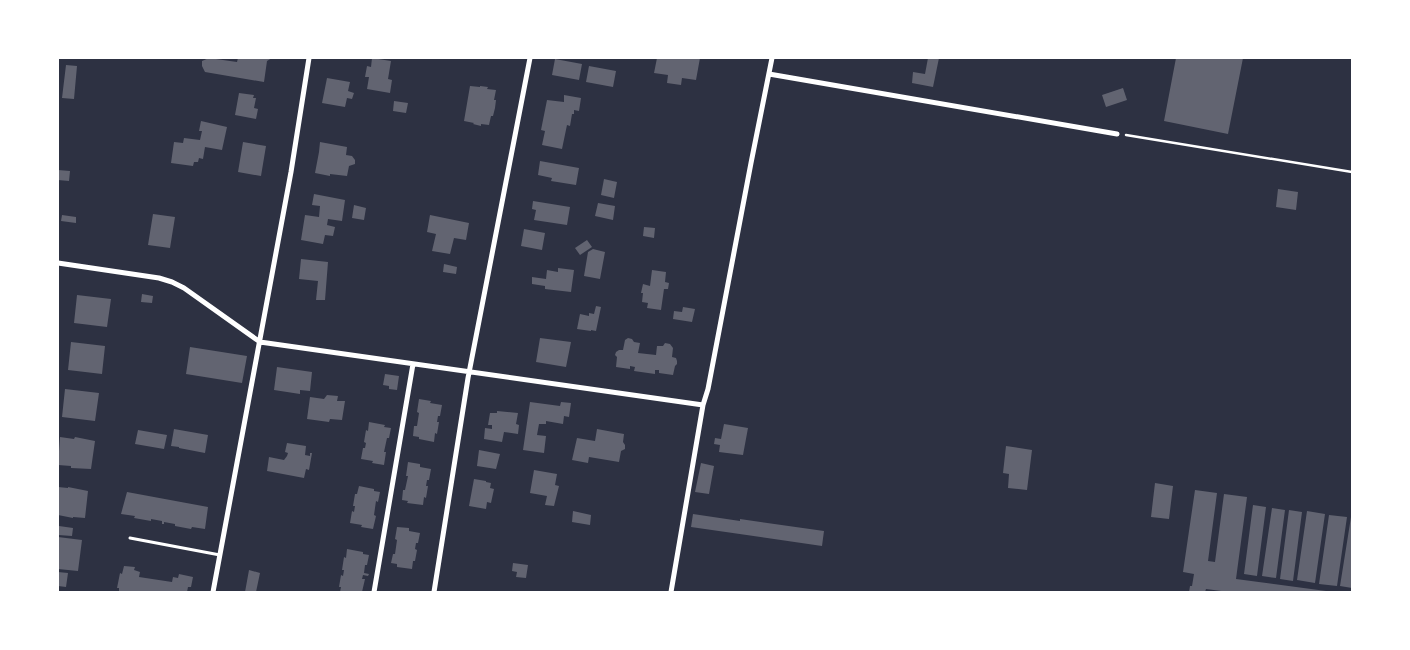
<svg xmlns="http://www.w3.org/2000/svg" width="1410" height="650" font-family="'PT Sans Narrow',sans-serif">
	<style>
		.building { fill: #626471 }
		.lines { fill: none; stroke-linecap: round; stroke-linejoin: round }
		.path { stroke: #fff; stroke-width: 2.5 }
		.service { stroke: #fff; stroke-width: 3 }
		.minor { stroke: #fff; stroke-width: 5 }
	</style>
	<rect width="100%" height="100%" fill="#2d3142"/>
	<!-- building -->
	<path class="building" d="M209 58 237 62 238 58H272L267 61 264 82 205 72 202 66V61Z
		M372 58 391 61 388 79 392 80 390 93 367 89 369 77H365L367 66 371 67Z
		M657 58H700L696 80 682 78 681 85 667 83 668 75 654 73Z
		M928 58H939L933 87 912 83 913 72 925 74Z
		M1176 58H1243L1228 134 1164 121Z
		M555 59 582 64 579 80 552 75Z
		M66 65 77 66 74 99 62 98Z
		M589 66 616 71 613 87 586 82Z
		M327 78 350 82 348 91 354 93 352 99 347 98 345 107 322 103Z
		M470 86 480 87V86L488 87 487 89 496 90 494 100H496L495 108 493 116H491L489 125 481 124V126L473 124 474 123 464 121Z
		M1123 88 1127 100 1106 107 1102 95Z
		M239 93 254 95 253 98H256L254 108 258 109 256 119 235 115Z
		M564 95 581 98 579 111 574 110V114H572L570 126 567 125 562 149 542 145 545 131 541 130 547 100 564 102Z
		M394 101 408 103 406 113 393 111Z
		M201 121 227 127 222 150 205 147 203 159 199 158 198 162H194L193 166 171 163 174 142 183 143 184 138 200 140 202 131H199Z
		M243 142 266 146 261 176 238 172Z
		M320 142 347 147 346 155 352 156 355 160V164L349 166 347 176 330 174V176L315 173 319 152Z
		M540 161 579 168 576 185 551 181 552 178 538 175Z
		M58 170 70 171 69 181 58 180Z
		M604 179 617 182 614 198 601 195Z
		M1278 189 1298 192 1296 210 1276 207Z
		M314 194 345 200 342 221 328 219 327 225 335 227 333 236 325 235 323 244 301 240 305 215 319 217 320 206 312 205Z
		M533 201 570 207 567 225 534 220 536 210 532 209Z
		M598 203 615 206 613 220 595 216Z
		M354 205 366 208 364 220 352 218Z
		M153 214 175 217 170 248 148 245Z
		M62 215 76 217V223L61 221Z
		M430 215 469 223 466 240 454 238 450 254 432 251 436 234 427 232Z
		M644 227 655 228 654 238 643 236Z
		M524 229 545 233 542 250 521 246Z
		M587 240 592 247 580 255 575 248Z
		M593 249 605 252 600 279 584 276 588 252Z
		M301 259 328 262 325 300H316L318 281 299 279Z
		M444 264 457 267 456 274 443 272Z
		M558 268 574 270 571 292 545 289V286L532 284V277L546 279 547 270 558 272Z
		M652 270 666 272 665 282 669 283 668 289H664L661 310 647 308 648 303 642 302 643 293H641L643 284 650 286Z
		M142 294 153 296 152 303 141 302Z
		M77 295 111 299 107 327 74 323Z
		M596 306 601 307 596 331 591 330V331L577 329 580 314 589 316V313L594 314Z
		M683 307 695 309 692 322 673 319 674 311 682 312Z
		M540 338 571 342 566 367 536 362Z
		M628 338 632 339 634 342 640 343 638 353 656 355 657 346H663L665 343 670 344 673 348 672 357 676 358 677 361V364L675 366 673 375 659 373V370H655V374L634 371 635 367 630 366V369L616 367 617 357 615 355 616 352 619 350H623L625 340Z
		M71 342 105 346 102 374 68 370Z
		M190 347 247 356 242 383 186 374Z
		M277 367 312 372 310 391 300 390V394L274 390Z
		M385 374 399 376 397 390 389 389V386L383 385Z
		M65 389 99 393 95 421 62 417Z
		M327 395 338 396 337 401H345L342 420 330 419 329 422 307 419 310 397 324 399Z
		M419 399 431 401 430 403 442 405 440 416H438L437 422H439L437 434 435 433 434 442 419 439V437L413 436 414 426H417L419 413 417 412Z
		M530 402 560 406 561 402 571 403 569 417 564 416 563 424 546 421V424H539L537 435 546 436 544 453 523 450Z
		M497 411 518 413 516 424 519 425 518 434 504 432 502 442 484 439 485 428 492 429V425H488L490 413H497Z
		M369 422 385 425 384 427 391 428 389 438H387L384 452H386L384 465 372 463 373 461 361 459 363 448H365L366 443 364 442 366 430 368 431Z
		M724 424 748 428 743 455 719 452 720 445 714 444 715 438 721 439Z
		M174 429 208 435 205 453 179 448V447L171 446Z
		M597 429 624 434 623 442 625 445V449L621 451 619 462 589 457 588 463 572 460 577 438 595 441Z
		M138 430 167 435 164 449 135 444Z
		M60 437 74 439 75 437 95 441 91 469 71 468V466L58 465Z
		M287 443 306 446 305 455 310 456V453H312L309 470 306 469 304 478 267 471 269 457 284 460 287 456 288 453 285 452Z
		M1006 446 1032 450 1027 490 1008 488 1009 474 1003 473Z
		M479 450 500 454 496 469 477 466Z
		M408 462 420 464V467L431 469 429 480H427L426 486H428L426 498 424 497 423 505 407 503 408 501 402 500 403 490H405L408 476H406Z
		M701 463 714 466 709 494 695 492Z
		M534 470 557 474 555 485 559 486 554 506 545 505 547 496 530 493Z
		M474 479 486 481V482L491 483 490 488 494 489 491 503 487 502 486 509 469 506Z
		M1155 483 1173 486 1169 519 1151 517Z
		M359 486 374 489V491L380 492 378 502 376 501 374 515 376 516 373 529 361 527 362 525 350 523 352 511 354 512 355 506H353L355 494H357Z
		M58 487 68 488V487L88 491 85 518 73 517V518L58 515Z
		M1195 490 1217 493 1208 561 1215 562 1224 494 1247 497 1236 579 1326 591V592H1229L1206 589 1205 592H1189L1190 586H1192L1194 574 1183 572Z
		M127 492 208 507 205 529 192 527 191 529 175 526V524L164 522V524H162V521L151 519V521L134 518 135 516 121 514Z
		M1253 505 1266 507 1257 576 1244 574Z
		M1272 508 1285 510 1276 578 1262 576Z
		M1289 510 1302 512 1293 581 1280 579Z
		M573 511 591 515 590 525 572 522Z
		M1307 511 1325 514 1315 583 1297 580Z
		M693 514 740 521V519L824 531 822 546 691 527Z
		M1329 515 1347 517 1337 586 1319 584Z
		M1351 517 1352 518V588L1340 586Z
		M59 526 73 528 72 536 58 535Z
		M397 527 409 528V531L420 533 418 543H416L415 549 417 550 415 561H413L412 569 397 567V564L391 563 393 554H395L397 540 395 539Z
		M58 537 82 540 78 571 58 569Z
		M347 549 363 552V554L369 555 367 565H365L364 573 369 574 368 576 363 575 362 579H365L362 592H340L341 587H339L341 575 343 576 344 570H342L344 557 346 558Z
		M513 563 528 565 526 578 516 577 517 572 512 571Z
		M124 566 135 567 134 570 140 572 139 577 172 582 173 577 178 578 179 574 193 577 191 587H188L187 592H119V588H117L120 573 122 574Z
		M249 570 260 573 256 592H245Z
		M58 572 68 573 66 587 58 586Z"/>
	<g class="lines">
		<!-- path -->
		<path class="path" d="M1126 135 1352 172"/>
		<!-- service -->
		<path class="service" d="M130 538 220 555"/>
		<!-- minor -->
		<path class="minor" d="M769 74 1117 134
			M58 263 159 278 172 282 184 288 260 342 703 405
			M213 592 291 172 309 58
			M374 592 413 364
			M434 592 468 378 530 58
			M671 592 703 405 708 389 751 163 772 58"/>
	</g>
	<!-- border -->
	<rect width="1410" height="650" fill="none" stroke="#ffffff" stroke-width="118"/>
</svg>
